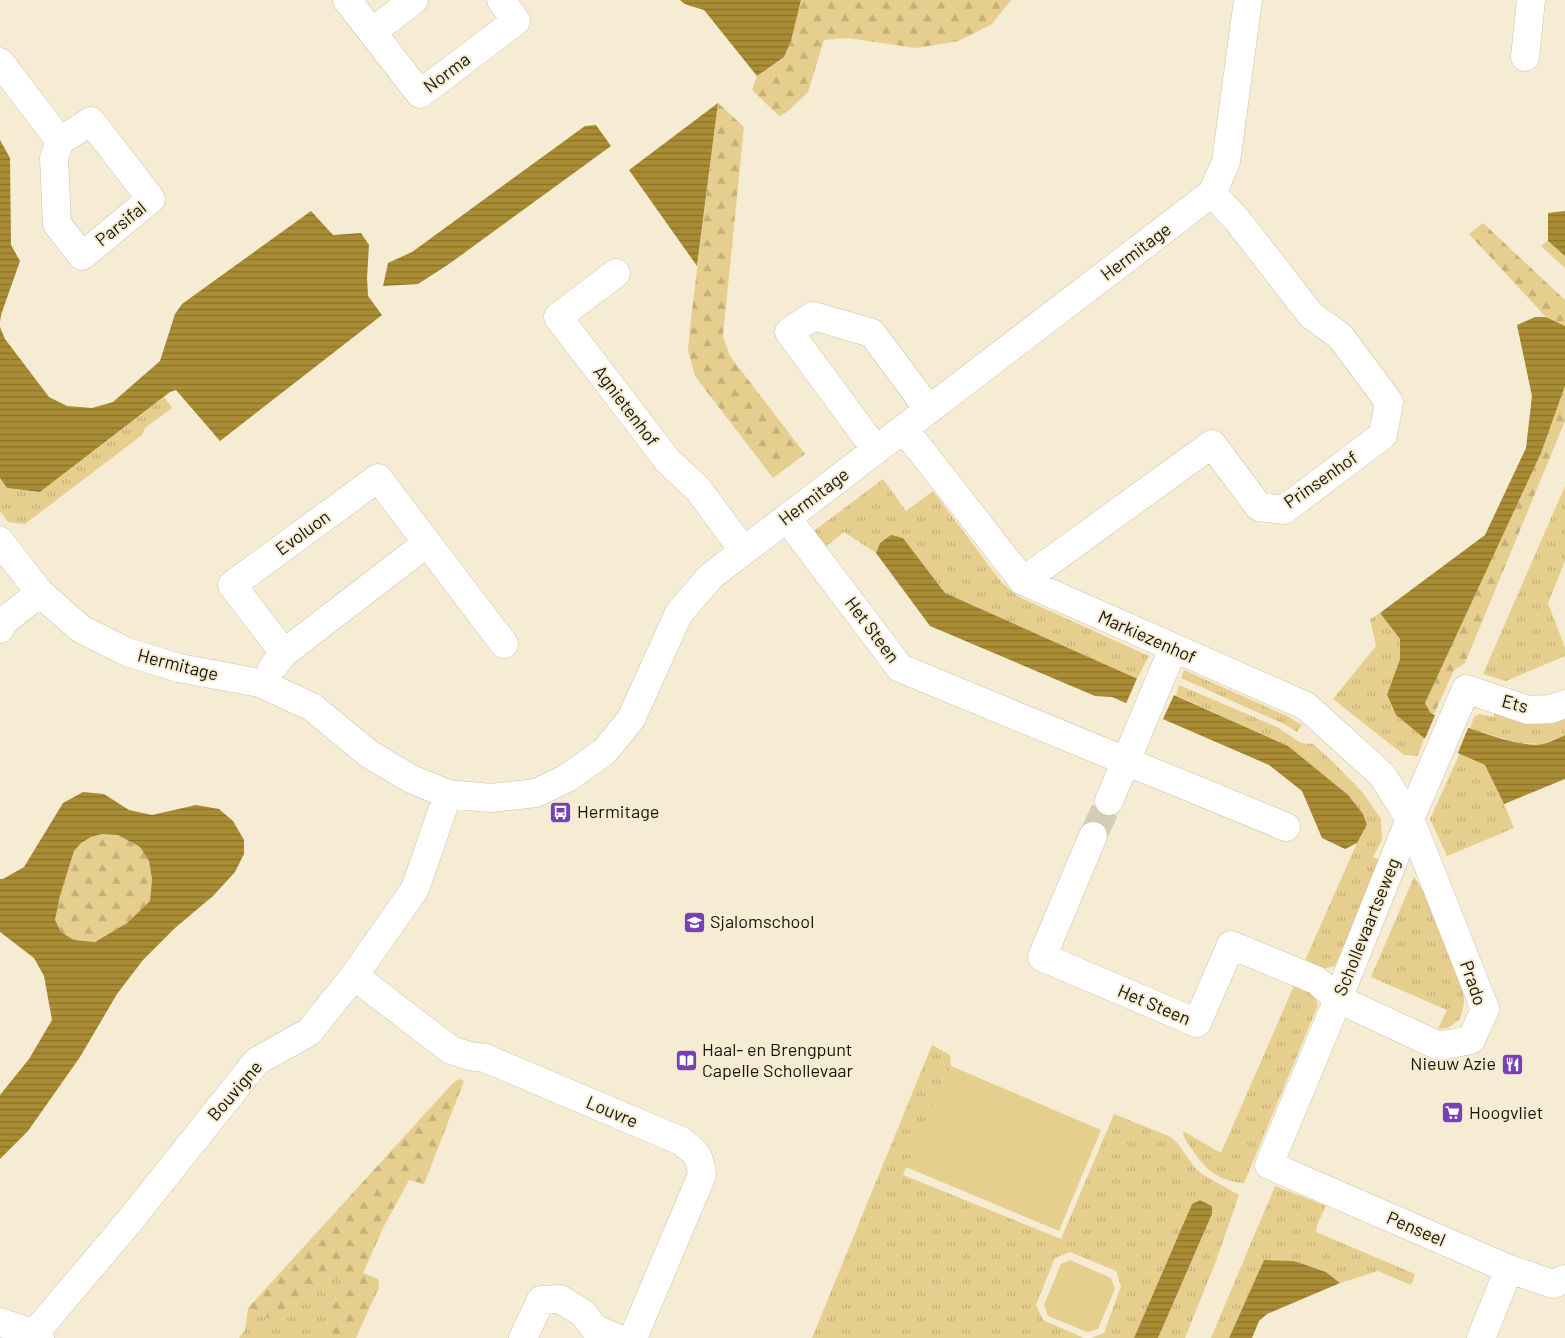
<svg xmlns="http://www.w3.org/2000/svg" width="1565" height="1338" font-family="Barlow,sans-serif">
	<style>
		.grass { fill: url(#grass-tufts) }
		.forest { fill: url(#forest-firs) }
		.park { fill: #e5ce8e }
		.water { fill: url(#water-rules); fill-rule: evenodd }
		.pier { fill: #f5ecd3 }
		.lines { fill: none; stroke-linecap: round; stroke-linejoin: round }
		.street-tunnel { stroke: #d4ccb5; stroke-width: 28; stroke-dasharray: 28 14; stroke-linecap: butt }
		.street-casing { stroke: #ccc3ab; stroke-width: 29 }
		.street { stroke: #fff; stroke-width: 28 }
		.labels { text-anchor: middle; stroke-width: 4; stroke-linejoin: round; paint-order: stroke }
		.street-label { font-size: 18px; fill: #18140c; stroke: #f5ecd3 }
		.poi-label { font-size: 18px; fill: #18140c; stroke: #f5ecd3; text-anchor: start }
	</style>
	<defs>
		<pattern id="grass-tufts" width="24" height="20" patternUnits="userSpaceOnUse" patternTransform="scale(1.25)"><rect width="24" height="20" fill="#e5ce8e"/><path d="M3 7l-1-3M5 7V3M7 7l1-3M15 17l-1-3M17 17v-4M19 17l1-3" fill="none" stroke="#c4b079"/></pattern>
		<pattern id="forest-firs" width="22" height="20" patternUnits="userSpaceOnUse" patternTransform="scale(1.25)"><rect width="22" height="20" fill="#e5ce8e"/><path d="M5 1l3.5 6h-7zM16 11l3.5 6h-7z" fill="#c4b079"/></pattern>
		<pattern id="water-rules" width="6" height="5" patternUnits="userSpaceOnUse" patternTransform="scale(1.25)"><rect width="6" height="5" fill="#aa8c34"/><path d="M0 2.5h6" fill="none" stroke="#89712a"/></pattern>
	</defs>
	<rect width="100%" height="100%" fill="#f5ecd3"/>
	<!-- grass -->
	<path class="grass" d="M164 397 172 408 145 428 142 435 25 524 8 522 0 511V478L7 488 40 492Z
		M883 479 906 511 933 491 1002 583 1019 597 1149 656 1137 679 945 593 903 538 891 536 880 543 876 553 844 532 825 547 814 531Z
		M1565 486V561L1548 603 1565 648V656L1506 681 1483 674Z
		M1380 613 1400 639V659L1387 696 1396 715 1424 738 1418 756 1404 755 1333 699 1376 646 1370 619Z
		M1184 670 1287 716 1302 725 1297 732 1286 725 1181 678Z
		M1179 685 1277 727 1301 743 1313 744 1332 761 1363 793 1381 819 1382 840 1373 857 1380 860 1335 966 1318 970 1303 965 1357 843 1367 826 1288 746 1180 697 1176 695Z
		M1495 710 1565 716V735L1542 744 1520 743 1470 729 1474 717 1479 714 1493 717Z
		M1460 753 1485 765 1504 804 1514 828 1447 856 1430 819Z
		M1414 877 1427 897 1463 986 1464 1003 1460 1019 1448 1028 1438 1029 1447 1010 1371 977Z
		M1297 979 1310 985 1318 1005 1244 1183C1217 1181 1205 1169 1191 1148 1187 1142 1183 1138 1183 1131L1221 1153Z
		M932 1045 950 1055 951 1066 903 1175 1061 1239 1114 1114 1171 1137 1178 1144 1195 1168 1202 1174 1239 1195 1216 1261 1185 1338H1158L1212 1214V1206L1200 1200 1192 1204 1134 1338H1091L1104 1333 1121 1286 1116 1271 1070 1252 1055 1258 1036 1305 1043 1320 1084 1338H812Z
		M1275 1186 1326 1206 1317 1225 1316 1232 1415 1274 1411 1285 1378 1271 1340 1283 1326 1272 1294 1261 1264 1260 1229 1338H1211Z
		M331 1277 343 1280 335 1298 323 1338H239L245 1330 248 1308 272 1320 285 1318 312 1288Z"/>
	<!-- forest -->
	<path class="forest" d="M801 0H1011L992 24 959 41 916 48 848 38 824 40 808 92 787 112 779 116 752 90 757 76 784 57 791 41Z
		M718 103 744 127 723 336 730 356 805 454 773 478 695 376 688 350 692 310Z
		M1483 223 1565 300V326L1546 317 1469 234Z
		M1548 241 1565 256V268L1541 246Z
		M1565 386V421L1465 663 1454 670 1434 714 1430 712 1425 703 1541 453Z
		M102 834 118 835 140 847 149 861 152 879 150 901 127 923 95 942 74 940 61 932 55 920 60 896 74 851 81 843 91 837Z
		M459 1079 464 1081 424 1184 409 1180 383 1228 363 1273 378 1279 379 1287 356 1338H323L335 1298 342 1280 331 1277 312 1288 285 1318 272 1320 248 1308 453 1083Z"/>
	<!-- park -->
	<path class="park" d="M951 1066 1101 1130 1059 1231 906 1167Z
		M1070 1260 1111 1278 1115 1289 1098 1329 1087 1332 1048 1316 1044 1305 1061 1264Z"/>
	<!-- water -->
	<path class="water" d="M680 0H801L791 41 784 57 757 76 704 10C696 7 685 6 680 0Z
		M718 103 697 266 629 170Z
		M596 125 611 146 449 264 418 284 383 286 388 263 412 252 585 126Z
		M0 140 10 158 11 245 20 261 1 315 0 322Z
		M311 211 333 235 361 233 369 245 367 278 368 296 382 315 220 441 176 390 170 392 40 492 7 488 0 478V327L5 339 49 397 67 406 92 408 113 402 160 361 175 314 182 304Z
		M1565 211V256L1548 241V213Z
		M1535 317H1546L1565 326V386L1541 453 1425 703 1430 712 1434 715C1459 724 1518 749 1543 744 1550 742 1558 738 1565 735V779L1504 804 1485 765 1424 738 1396 715 1387 695 1400 659V639L1380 613 1485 535 1526 448 1532 396 1517 325Z
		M891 535 903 538 945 593 1288 746 1348 795 1363 814 1367 825 1357 843 1345 849 1322 838 1302 791 1269 765 1112 697 1095 696 930 626 876 553 880 543Z
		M83 792 104 794 129 810 152 815 196 805 219 809 233 821 244 840V854L235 872 213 896 175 928 143 960 117 994 80 1057 28 1131 0 1159V1095L29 1059 52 1020 44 976 34 958 0 932V879H3L24 867 63 803ZM102 834 118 835 140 847 149 861 152 879 150 901 127 923 95 942 74 940 61 932 55 920 60 896 74 851 81 843 91 837Z
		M1200 1200 1212 1206V1214L1158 1338H1134L1192 1204Z
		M1264 1260 1294 1261 1326 1272 1340 1283 1267 1314 1259 1321 1252 1338H1229Z"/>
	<!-- pier -->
	<path class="pier" d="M1138 676 1175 693 1162 721 1125 706Z
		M1436 713 1469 726 1457 755 1424 741Z"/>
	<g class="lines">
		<!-- street-tunnel -->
		<path class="street-tunnel" d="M1093 836 1109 801"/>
		<defs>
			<path id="street" d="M347 0 420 94 516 21 501 0
				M372 32 414 0
				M1525 57 1531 0
				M0 62 60 141
				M91 121 151 199 82 256 57 224 54 158 60 141Z
				M616 273 558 317 668 461 698 489 743 550
				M904 429 1023 581 1306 706 1382 775 1410 819 1485 1009 1471 1040 1439 1046 1338 999 1316 980 1231 945 1197 1023 1042 957 1093 836
				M876 450 789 332 813 316 872 333 929 410
				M787 518 900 668 1286 827
				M0 541 40 593 81 629 127 652 179 668 260 683 312 707 369 754 411 779 448 794 491 798 536 793 567 778 605 751 631 719 679 613 711 576 1212 193 1226 162 1248 0
				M1023 581 1212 444 1259 507 1284 510 1383 435 1389 402 1340 336 1311 315 1238 221 1212 193
				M0 629 3 622 40 593
				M284 653 232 585 378 478 504 644
				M272 668 284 653 427 543
				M1565 704 1551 709 1528 710 1466 689 1410 819 1338 999 1269 1165 1509 1269 1553 1284 1565 1279
				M1109 801 1173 649
				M354 976 451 1050 469 1056 485 1058 681 1141C696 1153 700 1155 702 1175L633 1338
				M0 1322 34 1334 40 1338
				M35 1338 34 1334 127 1224 257 1061 309 1032 354 976 415 889 448 794
				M523 1338 541 1300 560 1299 583 1313 594 1328 617 1338
				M1481 1338 1509 1269"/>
		</defs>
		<!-- street casing -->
		<use href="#street" class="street-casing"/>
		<!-- street -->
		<use href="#street" class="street"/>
	</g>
	<!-- icons -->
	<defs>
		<symbol id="bus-square" viewBox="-11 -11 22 22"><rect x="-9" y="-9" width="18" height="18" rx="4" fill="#7641b8" stroke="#f5ecd3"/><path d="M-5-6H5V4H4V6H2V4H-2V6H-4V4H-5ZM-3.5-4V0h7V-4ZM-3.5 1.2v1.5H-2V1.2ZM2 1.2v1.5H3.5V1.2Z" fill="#fff"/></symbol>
		<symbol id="school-square" viewBox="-11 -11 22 22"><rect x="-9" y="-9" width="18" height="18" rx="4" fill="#7641b8" stroke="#f5ecd3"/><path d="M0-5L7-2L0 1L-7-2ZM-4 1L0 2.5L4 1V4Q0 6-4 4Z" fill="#fff"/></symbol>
		<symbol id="library-square" viewBox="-11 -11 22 22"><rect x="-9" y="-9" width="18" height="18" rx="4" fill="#7641b8" stroke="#f5ecd3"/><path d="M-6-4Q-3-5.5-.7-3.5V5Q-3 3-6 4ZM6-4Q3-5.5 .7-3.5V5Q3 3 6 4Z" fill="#fff"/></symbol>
		<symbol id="restaurant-square" viewBox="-11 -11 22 22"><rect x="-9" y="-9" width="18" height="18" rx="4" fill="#7641b8" stroke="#f5ecd3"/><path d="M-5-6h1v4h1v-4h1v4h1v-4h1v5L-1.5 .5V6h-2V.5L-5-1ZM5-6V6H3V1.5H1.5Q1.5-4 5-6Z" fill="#fff"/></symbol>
		<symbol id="supermarket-square" viewBox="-11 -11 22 22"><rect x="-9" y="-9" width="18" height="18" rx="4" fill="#7641b8" stroke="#f5ecd3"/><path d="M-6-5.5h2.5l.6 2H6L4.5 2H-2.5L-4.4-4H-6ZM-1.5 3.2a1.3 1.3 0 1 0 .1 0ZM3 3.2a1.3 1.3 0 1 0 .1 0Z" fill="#fff"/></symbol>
	</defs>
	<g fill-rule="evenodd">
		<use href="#bus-square" x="548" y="800" width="25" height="25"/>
		<use href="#school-square" x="682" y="910" width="25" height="25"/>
		<use href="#library-square" x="674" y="1048" width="25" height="25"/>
		<use href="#restaurant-square" x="1500" y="1052" width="25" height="25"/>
		<use href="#supermarket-square" x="1440" y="1100" width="25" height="25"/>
	</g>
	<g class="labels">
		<!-- street labels -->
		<g class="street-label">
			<text transform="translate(447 73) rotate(-37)" y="6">Norma</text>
			<text transform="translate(121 224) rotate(-39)" y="6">Parsifal</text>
			<text transform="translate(1136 252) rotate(-37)" y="6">Hermitage</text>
			<text transform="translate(626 406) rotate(53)" y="6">Agnietenhof</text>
			<text transform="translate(1321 480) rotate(-35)" y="6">Prinsenhof</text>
			<text transform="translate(814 497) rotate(-37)" y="6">Hermitage</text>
			<text transform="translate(303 533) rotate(-36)" y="6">Evoluon</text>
			<text transform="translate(872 630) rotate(53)" y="6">Het Steen</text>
			<text transform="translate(1147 637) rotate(24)" y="6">Markiezenhof</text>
			<text transform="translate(178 665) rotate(14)" y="6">Hermitage</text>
			<text transform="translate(1515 704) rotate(15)" y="6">Ets</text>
			<text transform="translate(1367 927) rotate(-68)" y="6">Schollevaartseweg</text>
			<text transform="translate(1473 983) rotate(71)" y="6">Prado</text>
			<text transform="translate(1154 1005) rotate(23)" y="6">Het Steen</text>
			<text transform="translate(235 1091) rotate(-49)" y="6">Bouvigne</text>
			<text transform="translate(612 1112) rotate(23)" y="6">Louvre</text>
			<text transform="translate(1416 1229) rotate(23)" y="6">Penseel</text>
		</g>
		<!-- poi labels -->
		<g class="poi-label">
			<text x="577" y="818">Hermitage</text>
			<text x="710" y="928">Sjalomschool</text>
			<text x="702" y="1056">Haal- en Brengpunt<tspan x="702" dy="21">Capelle Schollevaar</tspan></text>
			<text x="1496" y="1070" text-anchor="end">Nieuw Azie</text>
			<text x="1469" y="1119">Hoogvliet</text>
		</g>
	</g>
</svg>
